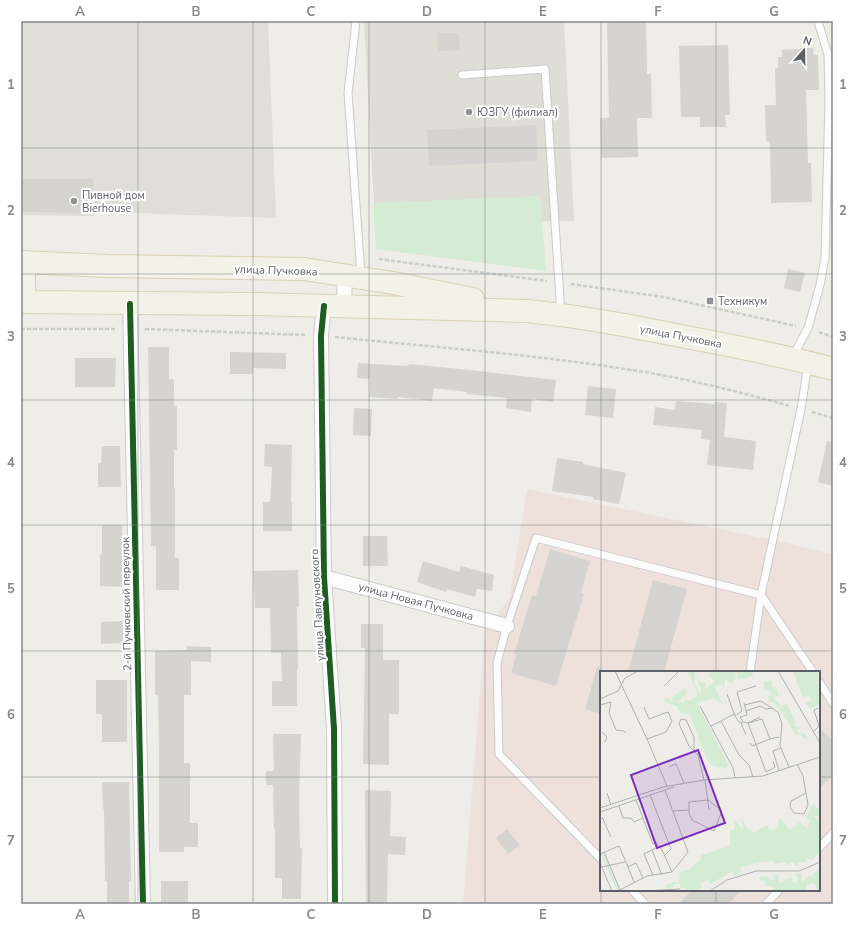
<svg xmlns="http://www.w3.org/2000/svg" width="854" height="925" font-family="'Nunito Sans',sans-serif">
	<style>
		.industrial { fill: #dfded9 }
		.education { fill: #deddd6 }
		.medical { fill: #eee1dc; fill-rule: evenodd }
		.green { fill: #d4ecd4 }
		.building { fill: #d5d4d1 }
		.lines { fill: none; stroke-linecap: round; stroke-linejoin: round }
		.lane-casing { stroke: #cacbca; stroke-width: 9 }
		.street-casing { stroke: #cacbca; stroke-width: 16 }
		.primary-casing { stroke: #d8d1b3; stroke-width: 24 }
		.path { stroke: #c9cecb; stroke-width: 2.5; stroke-dasharray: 4 2; stroke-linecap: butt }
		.lane { stroke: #fcfcfc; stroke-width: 7 }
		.street { stroke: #fcfcfc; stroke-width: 14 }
		.primary { stroke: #f3f2e8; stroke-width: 22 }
		.cycleway-casing { stroke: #fff; stroke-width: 8 }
		.cycleway { stroke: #1b5e20; stroke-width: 6 }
		.grid { fill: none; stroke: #85878b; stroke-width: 1; stroke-opacity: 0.55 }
		.poi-dot { fill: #8f9194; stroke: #fff; stroke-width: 1.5 }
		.labels { text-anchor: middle; stroke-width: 4; stroke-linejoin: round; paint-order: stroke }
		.poi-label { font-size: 11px; fill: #5c6067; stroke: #fff; text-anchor: start }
		.street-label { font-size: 11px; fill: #5c6067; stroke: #fff }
		.inset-road { fill: none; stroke: #b0b1b0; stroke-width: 1 }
		.view { fill: #7b2cbf; fill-opacity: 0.15; stroke: #7b2cbf; stroke-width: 2 }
		.inset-edge { fill: none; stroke: #5c6067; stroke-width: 2 }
		.neatline { fill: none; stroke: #85878b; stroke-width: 1.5 }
		.grid-label { font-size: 13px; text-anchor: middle; font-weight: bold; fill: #85878b }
	</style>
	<rect width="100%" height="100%" fill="#eeede8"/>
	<!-- industrial -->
	<path class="industrial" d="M21 21H268L276 218 104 212 92 216 21 215Z"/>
	<!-- education -->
	<path class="education" d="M364 21H564L574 221 375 224Z"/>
	<!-- medical -->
	<path class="medical" d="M527 489 773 540 833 554V904H463L485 630 509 599ZM601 672H819V890H601Z"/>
	<!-- green -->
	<path class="green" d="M540 196 546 271 376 249 373 203Z"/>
	<!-- building -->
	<path class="building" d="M612 21H646L647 74H651L652 118H637L638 157 601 158 600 118H609L607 23H612Z
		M437 33H459L460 50 438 51Z
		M728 45 730 115H725L726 127H700V117H681L679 46Z
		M800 48H813L814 55H818L819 90H806L808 163H811L812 202 771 203 770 142 766 141 765 105H776L775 68H778V57H782V50L800 49Z
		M536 125 538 161 429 166 427 130Z
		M22 179H93V213L22 212Z
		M788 269 805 273 800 292 784 288Z
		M148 347H169V379H174V406H177V450H174V488H175V558H179V590H156V546H151Z
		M230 352 286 353V369L253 368V374H230Z
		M75 358H116L115 387H75Z
		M358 363 408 366 409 364 470 370 556 380 553 402 532 399 531 412 506 408 507 398 467 394V392L434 388 432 401 398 397V399L369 397 370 379 357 378Z
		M588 386 616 389 613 418 585 415Z
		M676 401 715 404V402L727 403 724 437 756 441 753 470 707 465 710 440 701 439 702 430 653 425 655 407 675 410Z
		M354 408 372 409 371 436 353 435Z
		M827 441 833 442V486L818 482Z
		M265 444 292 445 291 502H292V531H263V502H270L272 467 264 466Z
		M102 446H120L121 487H98V463H101Z
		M557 458 583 462V464L626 473 619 504 593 499 594 497 552 491Z
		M102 525H122V587L100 586V555H102Z
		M363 536H387L388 566H363Z
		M550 549 590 561 581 593 584 594 556 686 511 673 516 655 514 654 532 595 536 596Z
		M423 561 459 572 461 566 494 575 492 591 477 589 475 597 447 589 446 592 417 582Z
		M298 570 299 607H297L298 669H297V706H272V681H282L281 653H271L270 608H255L253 571Z
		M653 580 687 589 664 672H628Z
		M123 621V643L101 644V622Z
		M361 624H383V660H399V714H389V765L363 764 365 648H361Z
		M187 646 211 647V662L191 661V695H184V763H190V823H198V847H184V852H159V748L158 695H155V651L187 650Z
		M597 667 601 668V714L585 709Z
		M96 680H127V742H102V714H96Z
		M819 727 833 741V775L819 789Z
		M273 734H301L299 801 300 848H302L301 899H282V878H275V829H274L273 785H266V771H274Z
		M102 782H129L131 881H129V904H107V881H105L104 809H103Z
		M365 790 391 791 390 836 406 837 405 855 388 854 387 904H366Z
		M507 829 520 845 508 854 496 838Z
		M161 881H188V904H161Z
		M692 890H742L728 904H678Z"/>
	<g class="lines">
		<defs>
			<path id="lane" d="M356 21 348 93 361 275
				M462 75 545 69 561 314
				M793 356 808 328 820 285 825 258 829 100 828 55 818 21
				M750 672 761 595 801 409 808 364
				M819 682 833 703
				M819 848 833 833
				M601 859 499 754 497 663 507 626 536 538 761 595 813 672
				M632 890 645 904
				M766 904 779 890"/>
			<path id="street" d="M130 304 143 904
				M324 306 321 336 324 577 334 729 335 904
				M344 306 345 275
				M324 577 507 626"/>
			<path id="primary" d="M21 262 107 266 304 269 393 283 473 299
				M21 302 251 304 527 311C579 316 630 326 681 336 732 346 783 355 833 369
				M24 302V262"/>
		</defs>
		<!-- lane casing -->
		<use href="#lane" class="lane-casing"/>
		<!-- street casing -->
		<use href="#street" class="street-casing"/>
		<!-- primary casing -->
		<use href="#primary" class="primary-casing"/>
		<!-- path -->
		<path class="path" d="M379 259 547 281
			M571 284 664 297 796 326
			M21 329H116
			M145 329 306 335
			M819 332 833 337
			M335 337C432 347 529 354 625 369 681 377 736 391 790 406
			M812 412 833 418"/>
		<!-- lane -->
		<use href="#lane" class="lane"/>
		<!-- street -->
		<use href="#street" class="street"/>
		<!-- primary -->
		<use href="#primary" class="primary"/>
		<defs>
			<path id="cycleway" d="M130 304 143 904
				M324 306 321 336 324 577 334 729 335 904"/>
		</defs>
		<!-- cycleway casing -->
		<use href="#cycleway" class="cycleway-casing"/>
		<!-- cycleway -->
		<use href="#cycleway" class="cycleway"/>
	</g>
	<!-- grid -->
	<path class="grid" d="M138 21V904M253 21V904M369 21V904M485 21V904M601 21V904M716 21V672M21 148H833M21 274H833M21 400H833M21 525H833M21 651H833M21 777H601M819 777H833M716 890V904"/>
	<!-- markers -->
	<g class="poi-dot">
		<circle cx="469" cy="112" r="4"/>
		<circle cx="74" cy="201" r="4"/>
		<rect x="706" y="297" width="8" height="8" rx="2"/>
	</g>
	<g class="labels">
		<!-- poi labels -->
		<g class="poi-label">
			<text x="477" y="116">ЮЗГУ (филиал)</text>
			<text x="82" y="199">Пивной дом<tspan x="82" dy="13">Bierhouse</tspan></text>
			<text x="718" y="305">Техникум</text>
		</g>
		<!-- street labels -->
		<g class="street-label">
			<text transform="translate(276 270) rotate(2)" y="4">улица Пучковка</text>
			<text transform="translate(681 336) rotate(11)" y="4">улица Пучковка</text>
			<text transform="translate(416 601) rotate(15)" y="4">улица Новая Пучковка</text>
			<text transform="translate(126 604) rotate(-91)" y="4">2-й Пучковский переулок</text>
			<text transform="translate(317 605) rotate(-93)" y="4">улица Павлуновского</text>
		</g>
	</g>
	<!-- overview -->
	<g transform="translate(600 671)">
		<rect width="220" height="220" fill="#eeede8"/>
		<path d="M88 0H95L94 11 100 24 102 18 99 15 97 4 100 11 106 12V17L115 10 109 5 112 0H135L136 8 132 10 133 14 125 8 124 17 122 13 115 16 123 34 114 27 97 32 129 95 124 98 122 95 118 97 108 91 89 42 82 43 76 35 65 31 64 27H70L71 32 73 31 72 26 85 17 87 23 77 31 84 32V29L90 30 98 24ZM136 0H156L152 1 153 5 139 9ZM193 0H218L220 33 210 38 206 32 211 29 209 24 203 27ZM171 9 173 17 176 16 179 24 174 26 175 29 182 35 187 33 196 52 194 55 200 57 196 61 205 63 207 67 204 68 201 63 196 64 184 45 185 41 182 42 173 31H169L168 25 171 24 169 19 165 20 163 11ZM215 133 216 137H220V144L214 145 220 151V181L212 189 206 188V191H199V194L196 195 194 191 186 194 185 191 175 193 174 190 152 193 140 197 141 203 134 205 132 200 111 213 107 209 101 212 102 217 93 220H86L85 217H81L80 213H75L71 217H65L66 214 73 211 79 212 80 201 90 198 101 188V184L130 175V160L135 157 134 148 143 159 141 145 146 156 154 162 167 154 170 159 176 158 180 146 190 159 200 151 207 158 210 150 206 147 211 135ZM3 182 19 219 17 220 1 183ZM220 199V220H218L214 212 206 215 207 219 205 220H174L172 215 167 216 164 209 161 210 159 206 168 205 170 209 175 208 174 204 178 203 179 212 191 206 193 212 198 210 196 202H201L202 211 210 204 213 207V202Z" fill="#d4ecd4"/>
		<path class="inset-road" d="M15 0 47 68M178 0 220 72M64 15 79 0M127 23 135 45 139 51 143 52M0 28 18 20 25 7 38 0M144 32 147 44 140 46 143 51 148 52 160 46M0 34 11 31 9 42 16 59 24 60 26 62M144 34 161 30 178 41 182 53 180 75 189 96M100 35 133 97 135 107M44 36 49 48 68 41 72 50 66 61 47 68 67 115M146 40 160 35 166 38 173 37M135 45 142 40 137 21 156 15M121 50 134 43M141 52 146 64M111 55 121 50 139 84 149 94 153 106M2 61 7 66 5 71M213 61 219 55 214 39 218 37M150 72 152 75 170 68M94 80V66L86 49 81 48 79 53 89 75 98 84 104 109M197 93 203 105 208 134 204 143 194 142 190 136 191 130 206 122M69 96 76 93 84 112M179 99 173 80 181 77M166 101 148 52 162 48 170 68 179 66M166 101 175 96 173 90M105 109 109 139M7 122 11 134M50 124 71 178 65 184M36 129 53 173 56 171 62 179 72 201M108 129 122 140 114 160 92 149 89 142V131ZM19 135 23 147H31L34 151 43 147M0 137 63 116 104 109 163 105 220 86M73 140 89 139M0 141 74 116M2 146 11 166M52 179 62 204M4 181 20 219M0 183 19 175 28 196 36 192 43 207M0 192 12 220M2 196 25 191M28 196 34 211M53 204 44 183 58 176M18 220 47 205 72 201 88 181 65 119M44 220 80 218M110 220 127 209 156 200H199L220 191"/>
		<path class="view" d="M98 79 125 152 57 177 31 104Z"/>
		<rect width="220" height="220" class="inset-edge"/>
	</g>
	<!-- border -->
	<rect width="854" height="925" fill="none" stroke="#ffffff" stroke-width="44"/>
	<!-- north arrow -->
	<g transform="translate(804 50) rotate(20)" stroke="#ffffff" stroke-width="3" paint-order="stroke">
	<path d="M0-3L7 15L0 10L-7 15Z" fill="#5c6067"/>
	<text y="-6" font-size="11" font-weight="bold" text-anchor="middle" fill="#5c6067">N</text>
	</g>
	<rect x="22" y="22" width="810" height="881" class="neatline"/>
	<g class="grid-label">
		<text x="80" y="16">A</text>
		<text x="196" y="16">B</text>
		<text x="311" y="16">C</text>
		<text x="427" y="16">D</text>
		<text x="543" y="16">E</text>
		<text x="658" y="16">F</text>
		<text x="774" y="16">G</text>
		<text x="11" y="89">1</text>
		<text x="843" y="89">1</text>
		<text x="11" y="215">2</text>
		<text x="843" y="215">2</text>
		<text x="11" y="341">3</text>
		<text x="843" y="341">3</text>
		<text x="11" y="467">4</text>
		<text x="843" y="467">4</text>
		<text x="11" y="593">5</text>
		<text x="843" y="593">5</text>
		<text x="11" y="719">6</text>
		<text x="843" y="719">6</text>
		<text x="11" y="845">7</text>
		<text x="843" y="845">7</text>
		<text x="80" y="919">A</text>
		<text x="196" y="919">B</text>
		<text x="311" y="919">C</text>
		<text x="427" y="919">D</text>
		<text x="543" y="919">E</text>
		<text x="658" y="919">F</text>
		<text x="774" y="919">G</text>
	</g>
</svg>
